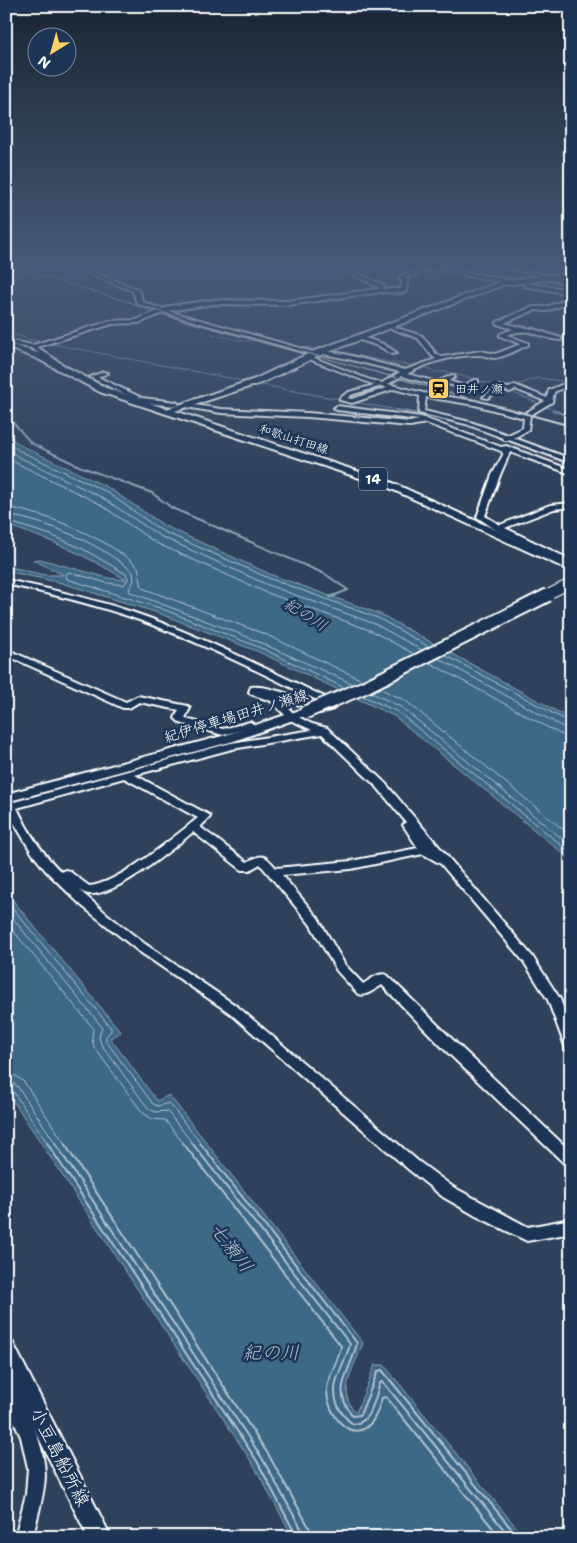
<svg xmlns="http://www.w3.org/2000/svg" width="577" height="1543" font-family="'Shantell Sans','Klee One',sans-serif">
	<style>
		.water { fill: #3e6886; stroke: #8ba4b6 }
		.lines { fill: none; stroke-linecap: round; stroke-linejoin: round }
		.shore-far1 { stroke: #b2c3cf; stroke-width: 1 }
		.shore { stroke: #b2c3cf; stroke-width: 2 }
		.stream-far2 { stroke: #8ba4b6; stroke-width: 1 }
		.stream-far1 { stroke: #8ba4b6; stroke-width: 2 }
		.stream { stroke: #8ba4b6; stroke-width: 2.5 }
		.minor-casing { stroke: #fff; stroke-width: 4 }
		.major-casing { stroke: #fff; stroke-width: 4 }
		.minor { fill: #1d3557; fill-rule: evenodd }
		.major { fill: #1d3557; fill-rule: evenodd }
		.rail-far1 { stroke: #fff; stroke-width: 1 }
		.rail { stroke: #fff; stroke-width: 2 }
		.major-bridge-far1-casing { stroke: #fff; stroke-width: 11; stroke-linecap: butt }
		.major-bridge-casing { stroke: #fff; stroke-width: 16; stroke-linecap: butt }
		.major-bridge-far1 { stroke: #1d3557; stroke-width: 9 }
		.major-bridge { stroke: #1d3557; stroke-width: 12 }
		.labels { text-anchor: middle; stroke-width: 5; stroke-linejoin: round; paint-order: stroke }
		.far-poi-label { font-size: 12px; fill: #fff; stroke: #1d3557; text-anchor: start }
		.far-street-label { font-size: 12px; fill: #fff; stroke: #1d3557 }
		.shield { fill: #1d3557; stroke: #bbc2cd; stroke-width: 1 }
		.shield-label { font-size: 14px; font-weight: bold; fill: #fff }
		.street-label { font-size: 15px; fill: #fff; stroke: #1d3557 }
		.water-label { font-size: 16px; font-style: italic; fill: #b2c3cf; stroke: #1d3557 }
		.near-street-label { font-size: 18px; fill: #fff; stroke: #1d3557 }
		.near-water-label { font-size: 19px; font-style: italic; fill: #b2c3cf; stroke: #1d3557 }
	</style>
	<rect width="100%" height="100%" fill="#30425b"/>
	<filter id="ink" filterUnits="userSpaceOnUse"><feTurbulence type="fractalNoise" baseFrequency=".02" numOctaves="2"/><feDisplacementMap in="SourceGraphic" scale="10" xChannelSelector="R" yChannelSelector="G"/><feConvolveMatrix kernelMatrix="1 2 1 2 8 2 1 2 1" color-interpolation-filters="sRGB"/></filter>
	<g filter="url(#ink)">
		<!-- water -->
		<path class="water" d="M6 434 22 446 107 487 165 526 272 575 380 614 571 719V860L394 716 259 652 158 613 62 583 6 571V566L45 575H64L33 560 40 559 108 578 126 580C88 556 49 539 6 525Z
			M6 892 121 1032 110 1038 157 1101 169 1095 363 1343C355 1366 336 1393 356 1413L375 1365H384L524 1537H293L253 1464 6 1090Z"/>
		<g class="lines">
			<!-- shore-far1 -->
			<path class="shore-far1" d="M6 441 20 451 105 491 162 531 271 579 378 618 429 647
				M6 448 17 456 101 497 160 536 268 585 375 624 422 650
				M6 458 98 503 156 543 265 592 372 631 414 654
				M6 507C48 514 107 538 138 567L142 588 267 635 362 680
				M6 515C50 522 99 543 133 572L134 580 129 590 130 592 243 635 353 684
				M6 521 51 535 83 549 126 574 128 579 124 585 107 583 69 572 66 574 67 579 160 608 261 648 345 688
				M445 655 571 723
				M438 658 563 727 571 729
				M430 663 560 734 571 736
				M379 688 406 701 571 836
				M370 692 401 707 571 846
				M363 696 398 712 571 853
				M6 900 111 1028V1031L106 1036V1041L153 1104 158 1106 169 1103 201 1144
				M6 910 102 1027 99 1037 101 1044 148 1108 155 1112 167 1111 193 1144
				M6 922 93 1028 92 1038 94 1047 142 1112 152 1119 165 1120 184 1144
				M6 1074 16 1076 24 1082 65 1144
				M6 1082 13 1083 18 1087 56 1144
				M6 1088 13 1091 48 1144"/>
			<!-- shore -->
			<path class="shore" d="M47 1143 257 1461 297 1537
				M55 1143 262 1458 302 1530 303 1537
				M64 1143 268 1454 309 1527 311 1537
				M183 1143 341 1346C339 1362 327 1375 327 1391 327 1412 350 1446 371 1423 377 1416 379 1406 382 1398L386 1397 500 1537
				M192 1143 350 1344C345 1366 328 1383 338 1406 341 1413 346 1419 353 1424 372 1423 375 1397 380 1383L383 1382 510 1537
				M200 1143 357 1343C351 1372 330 1389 353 1416L360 1415 378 1371 382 1370 518 1537"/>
			<!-- stream-far2 -->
			<path class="stream-far2" d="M6 332 32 340 249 382
				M211 334 243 341 261 340
				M288 345 322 349
				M330 350 393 363 421 366 435 372H448L501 387
				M257 384 343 400
				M507 388 538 378 571 382
				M507 390 556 411
				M353 402 403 411"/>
			<!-- stream-far1 -->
			<path class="stream-far1" d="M396 410 426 415
				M553 410 571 417
				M6 417 11 420 31 443 79 466 152 493 172 508 325 574 348 590 333 596
				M534 449 571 463"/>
			<!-- stream -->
			<path class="stream" d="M330 597 336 595"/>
			<defs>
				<path id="minor" d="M337 267H343L383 285 384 289H401L402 281 399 279V277L428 267H435L405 278 408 280 406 291 403 293 381 292 288 305 213 304 168 311 317 353 319 350 344 354 405 370 436 359 432 356 418 338 387 327V325L422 336 436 354 442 357 481 351 495 354 521 344 500 336V334L513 329 497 324V322L532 307H546L571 298V302L546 311 535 310 504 323 519 327 533 329 561 338V340C539 340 534 325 507 335L528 343V345C518 349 505 357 495 358 489 358 485 355 479 355 455 355 428 362 407 374L437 382 452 375 455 377 449 381 464 386 474 380H478V382L467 389 444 383 438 386 402 376 388 384 423 393 475 401 524 414 545 401 515 389 510 392 500 389 488 398 483 397 497 386 509 388 515 385 547 398 549 390 571 381V385L554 392 552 402 530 415 528 430 514 438 571 459V463L509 440H504L503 438 466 424 419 413 420 396 394 389 352 403 340 400V398L349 392 375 385 304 357 309 356 370 380 382 383 400 372 344 358 317 353V355H313L163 313 139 323 112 324 37 347 69 369 70 370 67 372 31 348 6 344V340L33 345 110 321 136 320 158 311 137 304 133 291 80 270 82 268 137 289 141 295 142 302 163 309 170 306 213 300 288 301 378 289V287ZM382 386 387 388 352 399 347 398 353 394ZM426 397 475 405 524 418 523 428 508 435 470 422 424 411Z
					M507 267H514L571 282V285Z
					M359 336 383 344 397 353 392 354 379 346 357 339 356 338Z
					M103 372 108 373 98 377 142 398 176 402 179 404 176 406 136 402V400L90 377Z
					M188 404 221 409 308 413 410 422 419 420 337 410 334 408 337 406 421 417 501 447 506 446 571 470V474L510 452 500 475 485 516 500 525 550 505 571 503V507L554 509 505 528 571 560V565L496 530 477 517 492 475 503 455V453L501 451 426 423 410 426 308 417 221 413 186 407 185 406Z
					M6 580C55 590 103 601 149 618 213 642 273 672 333 701L335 707 333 709 320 713 278 697 296 716 312 724 327 728 385 783 532 956 560 999 571 1028V1051L566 1050 565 1046 548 1000 524 962 441 864 423 854 351 869 282 875 318 918 345 965 363 984C370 980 379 972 387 975L455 1042 571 1152V1167L566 1165 445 1050 382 985C375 989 366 997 358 994L337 971 310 924 260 864 250 870H242L193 832C171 850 118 895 90 894 86 894 82 892 79 890L108 915 145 944 238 1007 418 1161 453 1187 528 1227 571 1219V1233L527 1241 476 1216 443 1197 408 1169 230 1013 137 950 81 905 46 871 32 853 10 816 6 807V797L11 798 14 802 231 743 312 730 290 720 271 701 251 694 249 692 251 687C267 684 305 700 321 707L325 704C265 675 205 644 142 621 98 605 52 594 6 584ZM322 734 377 787 406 822 403 825 418 848 351 861 276 868C264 854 263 854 247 862L200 827 210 817 209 815 135 775 232 749ZM124 778 198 818C175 836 117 885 89 886L69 871 65 870 61 872C42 853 28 832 17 808Z
					M6 649 126 702 138 696 188 706 190 708 185 718 186 719 223 729 250 722 255 725 253 727 223 735 180 723 175 718 179 710 139 702 129 708H123L6 655Z
					M6 1380 12 1382C27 1411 45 1443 45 1476 44 1497 37 1517 33 1537H15L26 1494 28 1468 21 1437 6 1405Z"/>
				<path id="major" d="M421 267H435L510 280 571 273V277L503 285 318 356 261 383 175 411 393 483 571 564V571L387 487 100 392 38 359 6 347V343L44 355 106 388 167 409 255 379 312 352 500 282Z
					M526 283 571 290V294L524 286V284Z
					M306 708 310 710 312 712 310 714 234 741 6 802V794L226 735Z
					M6 1340 13 1343 111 1537H88L6 1372Z"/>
			</defs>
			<!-- minor casing -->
			<use href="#minor" class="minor-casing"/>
			<!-- major casing -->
			<use href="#major" class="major-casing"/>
			<!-- minor -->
			<use href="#minor" class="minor"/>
			<!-- major -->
			<use href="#major" class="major"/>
			<!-- rail-far1 -->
			<path class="rail-far1" d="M12 267 209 326 516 411"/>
			<!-- rail -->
			<path class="rail" d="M512 410 571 426"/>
			<defs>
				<path id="major-bridge-far1" d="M545 596 571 583"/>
				<path id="major-bridge" d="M306 712 365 687 548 595"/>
			</defs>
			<!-- major-bridge-far1 casing -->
			<use href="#major-bridge-far1" class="major-bridge-far1-casing"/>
			<!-- major-bridge casing -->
			<use href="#major-bridge" class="major-bridge-casing"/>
			<!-- major-bridge-far1 -->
			<use href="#major-bridge-far1" class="major-bridge-far1"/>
			<!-- major-bridge -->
			<use href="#major-bridge" class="major-bridge"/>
		</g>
	</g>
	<!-- sky -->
	<linearGradient id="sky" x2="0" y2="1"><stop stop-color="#1a2432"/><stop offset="0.55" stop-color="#485a77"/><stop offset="1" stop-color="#485a77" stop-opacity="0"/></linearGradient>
	<rect width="577" height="483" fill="url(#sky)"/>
	<!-- icons -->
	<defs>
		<symbol id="station-square" viewBox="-11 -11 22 22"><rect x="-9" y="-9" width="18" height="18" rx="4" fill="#ffd166" stroke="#1d3557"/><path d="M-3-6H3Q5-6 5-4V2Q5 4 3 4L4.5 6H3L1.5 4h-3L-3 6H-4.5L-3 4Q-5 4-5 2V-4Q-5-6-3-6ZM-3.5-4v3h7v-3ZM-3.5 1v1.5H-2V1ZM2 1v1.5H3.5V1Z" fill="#111"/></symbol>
	</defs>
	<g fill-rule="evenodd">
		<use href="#station-square" x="426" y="376" width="25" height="25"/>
	</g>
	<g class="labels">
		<!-- far-poi labels -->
		<g class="far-poi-label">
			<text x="455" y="393">田井ノ瀬</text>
		</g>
		<!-- far-street labels -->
		<g class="far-street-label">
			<text transform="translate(294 439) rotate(18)" y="4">和歌山打田線</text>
		</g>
		<!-- shield labels -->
		<rect class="shield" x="359" y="467.5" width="28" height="23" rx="4"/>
		<g class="shield-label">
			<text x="373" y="484">14</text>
		</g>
		<!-- street labels -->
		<g class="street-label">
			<text transform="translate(236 716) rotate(-17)" y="5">紀伊停車場田井ノ瀬線</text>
		</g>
		<!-- water labels -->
		<g class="water-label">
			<text transform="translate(306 614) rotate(32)" y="6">紀の川</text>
		</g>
		<!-- near-street labels -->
		<g class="near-street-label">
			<text transform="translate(60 1457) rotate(63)" y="6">小豆島船所線</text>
		</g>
		<!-- near-water labels -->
		<g class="near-water-label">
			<text transform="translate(232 1247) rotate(53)" y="7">七瀬川</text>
			<text x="271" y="1359">紀の川</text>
		</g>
	</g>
	<!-- margin -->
	<rect width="577" height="1543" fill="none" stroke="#1d3557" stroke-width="25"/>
	<rect x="12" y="12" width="552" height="1518" fill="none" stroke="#fff" stroke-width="2" filter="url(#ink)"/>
	<!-- north arrow -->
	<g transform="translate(52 52) rotate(217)"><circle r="24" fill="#1d3557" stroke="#77869a"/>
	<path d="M0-4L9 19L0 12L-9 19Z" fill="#ffd166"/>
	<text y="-8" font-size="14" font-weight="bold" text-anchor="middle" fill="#ffffff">N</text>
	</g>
</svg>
